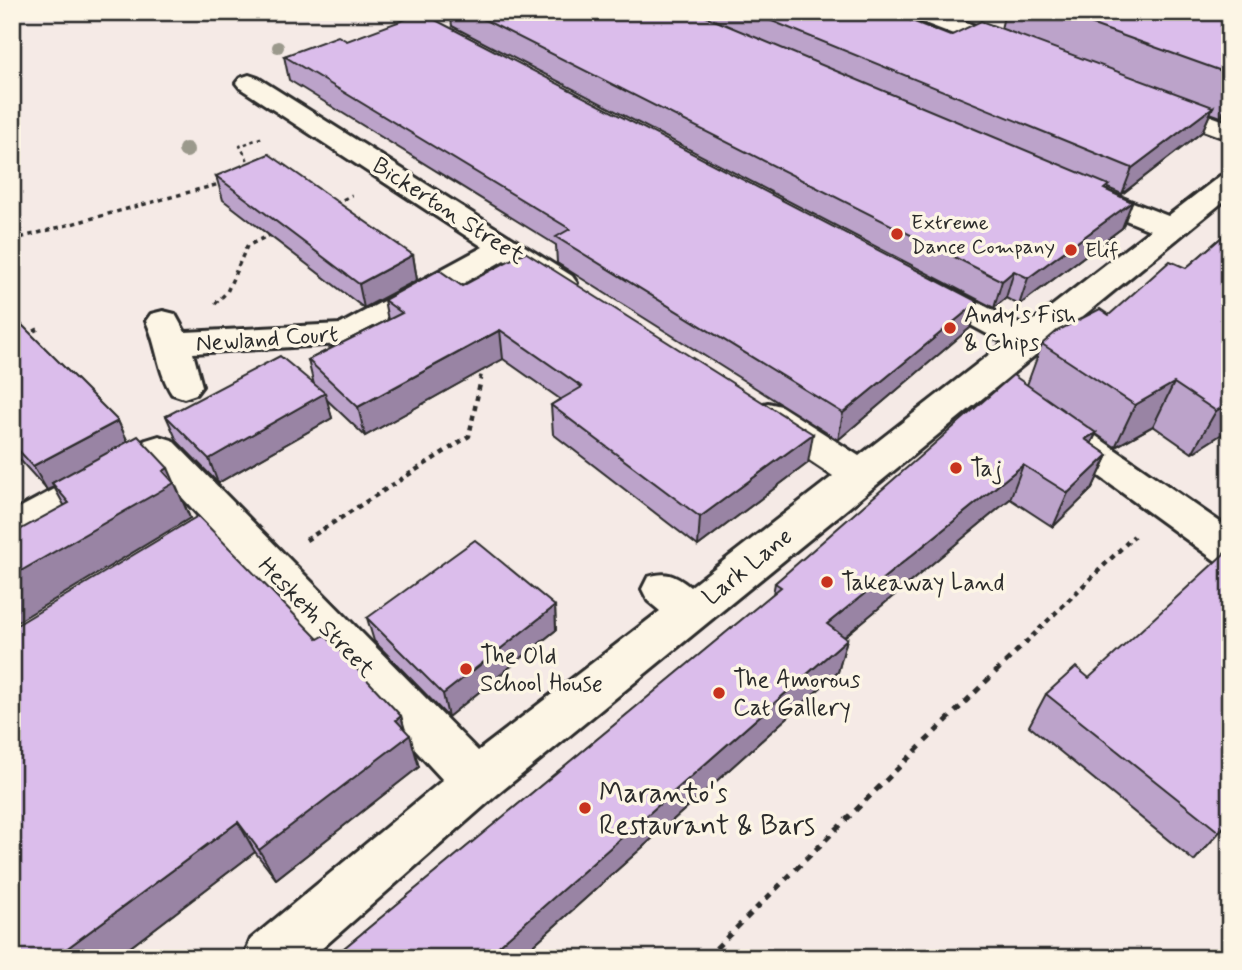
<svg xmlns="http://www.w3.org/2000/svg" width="1242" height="970" font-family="Mynerve,sans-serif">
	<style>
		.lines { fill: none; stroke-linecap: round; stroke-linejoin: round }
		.minor-casing { stroke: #2b2b2b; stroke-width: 6 }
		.path-far3 { stroke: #2b2b2b; stroke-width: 2.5; stroke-dasharray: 3.5 3.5; stroke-linecap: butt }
		.path-far2 { stroke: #2b2b2b; stroke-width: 3.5; stroke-dasharray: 4.5 4.5; stroke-linecap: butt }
		.path-far1 { stroke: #2b2b2b; stroke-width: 4.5; stroke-dasharray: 5 5; stroke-linecap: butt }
		.path { stroke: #2b2b2b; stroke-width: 5; stroke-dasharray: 7 7; stroke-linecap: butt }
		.minor { fill: #fcf5e5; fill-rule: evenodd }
		.tree { fill: #9b998c }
		.wall { fill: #bca3ca; stroke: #2b2b2b; stroke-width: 2 }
		.shaded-wall { fill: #9984a4; stroke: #2b2b2b; stroke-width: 2 }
		.building { fill: #dbbdeb; stroke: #2b2b2b; stroke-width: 2 }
		.poi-dot { fill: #c8321e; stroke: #fcf5e5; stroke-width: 2.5 }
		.labels { text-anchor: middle; stroke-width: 7; stroke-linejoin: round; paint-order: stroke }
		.far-poi-label { font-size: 21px; fill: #2b2b2b; stroke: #fcf5e5; text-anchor: start }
		.street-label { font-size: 24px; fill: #2b2b2b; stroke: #fcf5e5 }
		.poi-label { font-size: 24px; fill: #2b2b2b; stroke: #fcf5e5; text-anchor: start }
		.near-poi-label { font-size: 28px; fill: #2b2b2b; stroke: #fcf5e5; text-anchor: start }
	</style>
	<rect width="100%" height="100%" fill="#f5eae6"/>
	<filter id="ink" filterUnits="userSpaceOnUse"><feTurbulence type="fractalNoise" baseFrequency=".0143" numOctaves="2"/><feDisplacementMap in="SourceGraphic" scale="14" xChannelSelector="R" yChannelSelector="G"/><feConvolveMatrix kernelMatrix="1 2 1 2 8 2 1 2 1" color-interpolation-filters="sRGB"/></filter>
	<g filter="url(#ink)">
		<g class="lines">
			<defs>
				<path id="minor" d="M906 12H939L1021 43 1024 48 1021 53H1003L909 17Z
					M249 75 258 78 572 276 577 283 572 290C547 296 525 273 504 260L359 343 193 353 202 386 196 394 184 398 172 394C158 373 157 344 146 321L151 314 163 311 175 314 185 332 341 324 483 247 240 88 236 83 240 78Z
					M1157 96 1230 123V140L1148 110 1144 104 1148 98Z
					M1230 174V196L493 798 311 958H243L251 939 443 780 155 468 26 541 12 545V512L146 440 159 436 172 440 478 751 660 611 648 601 642 589 648 577C666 571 675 575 690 587L833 476 755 424 750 415 755 406 768 403 781 406 859 456 1004 343 917 296 912 289 917 282 928 279 939 282 1025 327 1150 230 1072 198 1068 192 1072 186 1082 183 1092 186 1168 216 1220 176Z
					M1064 419 1077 423 1230 529V566L1216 561 1051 441 1046 432 1051 423Z"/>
			</defs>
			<!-- minor casing -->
			<use href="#minor" class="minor-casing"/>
			<!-- path-far3 -->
			<path class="path-far3" d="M251 166 240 146 263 137"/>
			<!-- path-far2 -->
			<path class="path-far2" d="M335 204 352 195
				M12 240 223 183
				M215 304 227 292 247 246 274 233
				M26 335 42 327
				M480 380 483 367"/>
			<!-- path-far1 -->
			<path class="path-far1" d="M306 540 469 436 481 379
				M1025 643 1134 536"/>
			<!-- path -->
			<path class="path" d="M706 958 1027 641"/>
			<!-- minor -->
			<use href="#minor" class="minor"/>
		</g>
		<!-- trees -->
		<g class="tree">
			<circle cx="278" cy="47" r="6"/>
			<circle cx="186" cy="150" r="8"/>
		</g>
		<!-- wall -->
		<path class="wall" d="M450 12H889L950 36 1001 29 1005 12H1230V109L1221 117 1210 113 1202 132 1122 194 1108 188 1107 191 1132 202 1122 228 1019 305 1006 298 994 308 452 26Z
			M347 41 978 302 970 328 838 440 557 263 556 245 289 80 284 56Z
			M216 176 413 255 417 280 364 308 223 200Z
			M1230 230V429L1192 453 1153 426 1115 447 1096 434 1091 444 1108 455 1092 489 1053 527 1010 499 844 637 847 639 838 672 519 958H332L773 594 775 583 1027 385 1042 344 1109 315 1186 268Z
			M462 286 808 463 698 546 553 434 551 405 560 399 503 359 365 436 326 399 332 418 218 483 177 441 166 416 314 385 308 360 388 320 384 300Z
			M12 315 118 421 128 442 184 503 190 518 64 505 54 487 47 490 12 451Z
			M555 606 556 630 448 717 374 641 367 618Z
			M318 639 401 716 404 729 419 767 276 879 255 852 116 958H17Z
			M1089 678 1230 820 1194 861 1029 726 1046 694Z"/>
		<!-- shaded-wall -->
		<path class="shaded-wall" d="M1230 96V109L1221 117Z
			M1213 107 1202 132 1122 194 1132 168Z
			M1132 202 1122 228 1019 305 1028 278Z
			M413 255 417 280 364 308 359 284Z
			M1014 271 1006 298 994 308 1002 281Z
			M978 302 970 328 838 440 843 413Z
			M500 330 503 359 365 436 358 407Z
			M1174 383 1153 426 1115 447 1135 405Z
			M325 393 332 418 218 483 209 459Z
			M1230 402V429L1192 453 1216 411Z
			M118 421 130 446 52 483 54 487 47 490 33 466Z
			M1096 433 1081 467 1085 439Z
			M813 434 808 463 698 546 700 517Z
			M1108 455 1092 489 1053 527 1068 493Z
			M1023 465 1010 499 820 657 827 624Z
			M168 468 190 518 12 625V576Z
			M555 606 556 630 448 717 443 694Z
			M847 639 838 672 519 958H485Z
			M401 716 407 737 410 735 419 767 276 879 259 850Z
			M238 822 255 852 116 958H54Z"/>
		<!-- building -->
		<path class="building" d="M469 12H695L1109 185 1104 189 1132 202 1028 278 1014 271 1002 281Z
			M750 12H889L950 36 981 21 1213 107 1132 168Z
			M1057 12H1230V74Z
			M422 13 978 302 843 413 556 237 570 229 284 56 338 36 347 41Z
			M269 154 413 255 359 284 216 176Z
			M1230 230V402L1216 411 1174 383 1135 405 1042 344 1057 331 1100 309 1109 315 1170 261 1186 268Z
			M525 252 813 434 700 517 551 405 582 387 500 330 358 407 308 360 402 313 384 300 439 270 462 286Z
			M12 315 118 421 33 466 12 443Z
			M280 356 325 393 209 459 166 416Z
			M1013 375 1096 433 1085 439 1108 455 1068 493 1023 465 827 624 847 639 485 958H332L781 587 775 583Z
			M138 436 168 468 163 471 174 483 12 576V534L69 503 52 483Z
			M198 516 318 639 325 635 401 716 396 720 410 735 259 850 238 822 54 958H17L12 950V628Z
			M475 540 555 606 443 694 367 618Z
			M1227 551 1230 553V820L1219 832 1046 694 1076 667 1089 678Z"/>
	</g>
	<!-- markers -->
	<g class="poi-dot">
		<circle cx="897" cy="234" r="7"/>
		<circle cx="1071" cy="250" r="7"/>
		<circle cx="950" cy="328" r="7"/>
		<circle cx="956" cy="468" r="7"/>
		<circle cx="827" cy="582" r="7"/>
		<circle cx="466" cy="669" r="7"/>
		<circle cx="719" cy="693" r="7"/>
		<circle cx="585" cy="808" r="7"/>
	</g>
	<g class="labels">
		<!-- far-poi labels -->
		<g class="far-poi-label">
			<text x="911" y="229">Extreme<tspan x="911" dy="24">Dance Company</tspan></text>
			<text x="1085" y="257">Elif</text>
		</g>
		<!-- street labels -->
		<g class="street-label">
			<text transform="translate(449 210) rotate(33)" y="8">Bickerton Street</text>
			<text transform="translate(267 338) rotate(-4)" y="8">Newland Court</text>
			<text transform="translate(747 566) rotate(-39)" y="8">Lark Lane</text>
			<text transform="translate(317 617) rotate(46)" y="8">Hesketh Street</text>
		</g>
		<!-- poi labels -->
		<g class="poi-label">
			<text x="964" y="322">Andy's Fish<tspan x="964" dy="28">&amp; Chips</tspan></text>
			<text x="970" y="476">Taj</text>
			<text x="841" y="590">Takeaway Land</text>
			<text x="480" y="663">The Old<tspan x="480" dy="28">School House</tspan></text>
			<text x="733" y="687">The Amorous<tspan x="733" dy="28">Cat Gallery</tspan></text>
		</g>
		<!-- near-poi labels -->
		<g class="near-poi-label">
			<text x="599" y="802">Maranto's<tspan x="599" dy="32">Restaurant &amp; Bars</tspan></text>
		</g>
	</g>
	<!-- margin -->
	<rect width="1242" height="970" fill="none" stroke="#fcf5e5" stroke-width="42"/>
	<rect x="21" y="21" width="1200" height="928" fill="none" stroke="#2b2b2b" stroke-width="2.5" filter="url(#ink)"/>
</svg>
